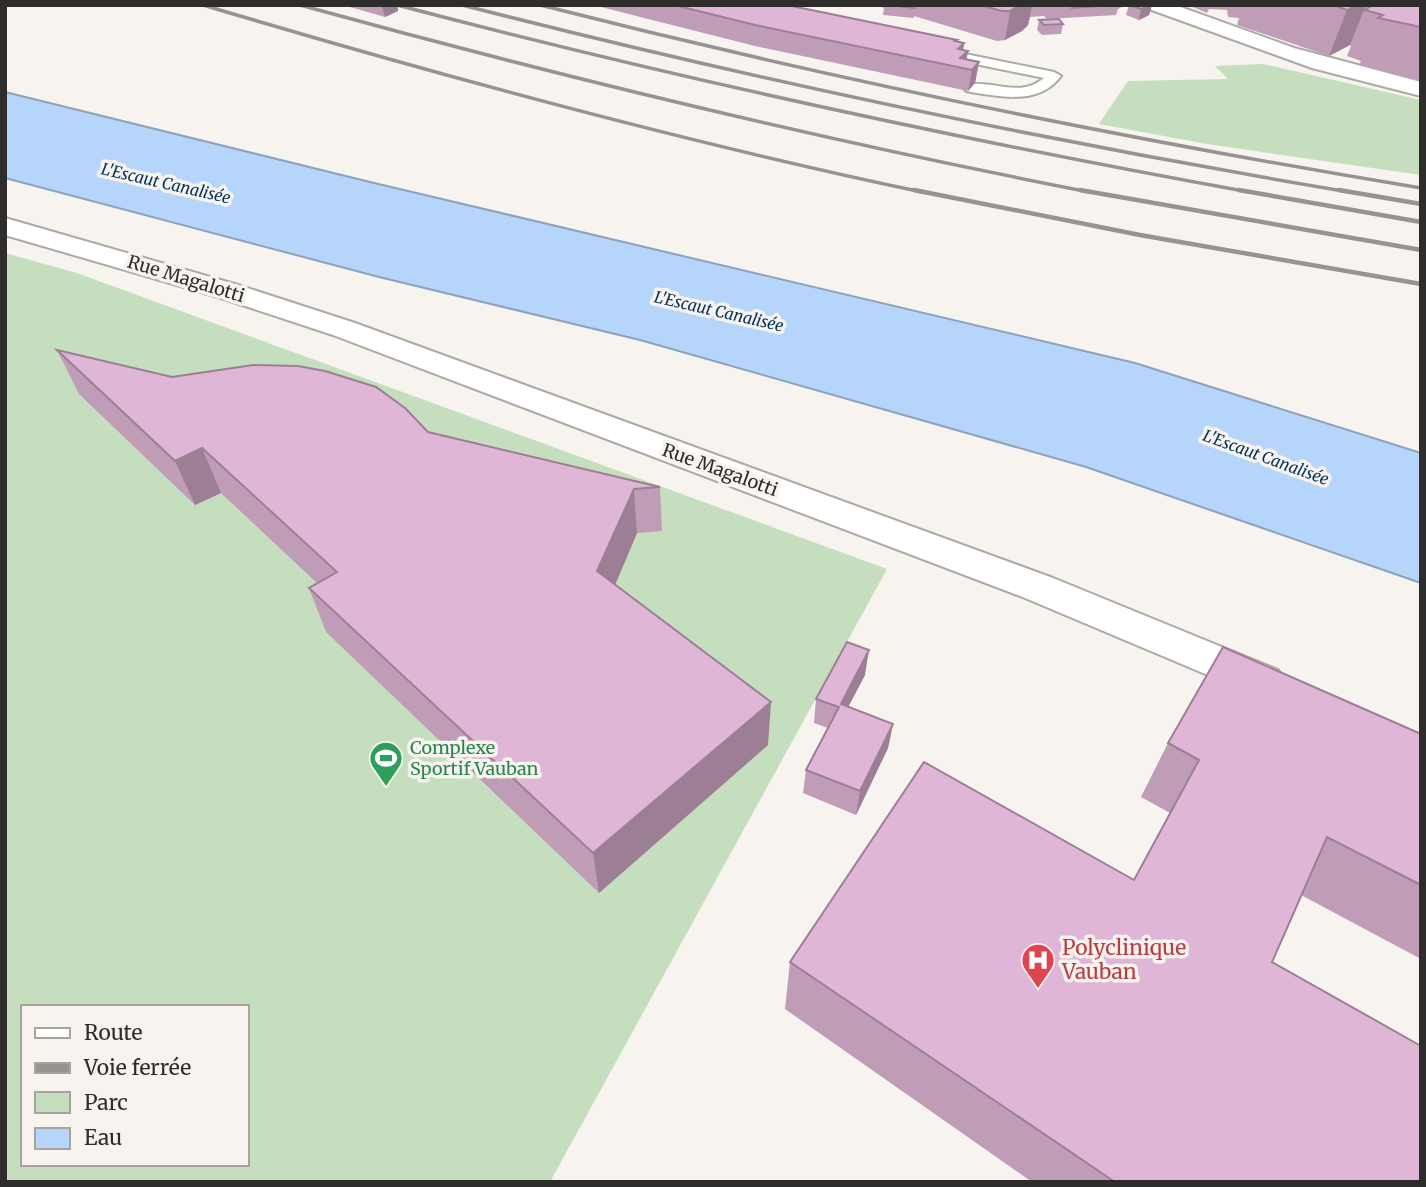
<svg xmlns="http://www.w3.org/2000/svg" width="1426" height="1187" font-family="Merriweather,serif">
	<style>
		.green { fill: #c5dfbe; fill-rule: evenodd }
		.water { fill: #b6d5fa; stroke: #8da3bc; stroke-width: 2 }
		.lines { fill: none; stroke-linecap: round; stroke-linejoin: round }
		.service-casing { stroke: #ada9a5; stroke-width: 4 }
		.minor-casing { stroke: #ada9a5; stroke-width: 4 }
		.secondary-casing { stroke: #ada9a5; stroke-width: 4 }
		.service { fill: #fff; fill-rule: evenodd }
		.minor { fill: #fff; fill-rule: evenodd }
		.secondary { fill: #fff; fill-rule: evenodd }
		.rail-far1 { stroke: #969390; stroke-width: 3.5 }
		.rail { stroke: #969390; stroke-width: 4.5 }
		.wall { fill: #c09db7 }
		.shaded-wall { fill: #9c7f95 }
		.building { fill: #dfb6d5; stroke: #9c7f95; stroke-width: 2 }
		.labels { text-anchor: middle; stroke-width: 7; stroke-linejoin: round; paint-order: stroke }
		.far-water-label { font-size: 16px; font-style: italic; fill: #03305d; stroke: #f7f3ee }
		.street-label { font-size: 18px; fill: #2e2d2b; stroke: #f7f3ee }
		.leisure-label { font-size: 18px; fill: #27864d; stroke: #f7f3ee; text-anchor: start }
		.near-health-label { font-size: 21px; fill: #be3a42; stroke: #f7f3ee; text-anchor: start }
	</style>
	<rect width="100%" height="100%" fill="#f7f3ee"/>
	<!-- green -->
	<path class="green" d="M1263 64 1421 100V175L1207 144 1099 124 1128 81 1228 79 1215 66Z
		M5 253 77 273 887 569 550 1182H5ZM23 1007H247V1164H23Z"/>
	<!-- water -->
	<path class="water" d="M5 92 370 182 1135 363 1421 453V583L1086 467 640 340 379 277 5 178Z"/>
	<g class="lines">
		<defs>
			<path id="service" d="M936 48 1054 72 1061 76C1039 105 1003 97 971 92L966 91 964 88 966 85C993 79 1019 99 1044 78L931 55 929 52Z"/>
			<path id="minor" d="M5 218 238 285 355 323 1053 578 1278 670 1284 681 1278 692 1263 697 1248 692 1025 598 333 335 218 297 5 235Z"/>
			<path id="secondary" d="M1146 5H1175L1294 48 1421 82V96L1312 68 1149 9Z"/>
		</defs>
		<!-- service casing -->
		<use href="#service" class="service-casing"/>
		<!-- minor casing -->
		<use href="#minor" class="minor-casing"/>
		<!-- secondary casing -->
		<use href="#secondary" class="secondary-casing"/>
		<!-- service -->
		<use href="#service" class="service"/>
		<!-- minor -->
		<use href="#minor" class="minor"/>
		<!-- secondary -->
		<use href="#secondary" class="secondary"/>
		<!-- rail-far1 -->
		<path class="rail-far1" d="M203 5C441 76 679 141 922 192
			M300 5C561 77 823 140 1089 192
			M397 5C679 79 962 140 1249 192
			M462 5C755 80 1051 142 1349 192
			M540 5C831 79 1124 139 1421 188"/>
		<!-- rail -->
		<path class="rail" d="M914 190 1140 235 1421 284
			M1080 190 1421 250
			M1239 190 1421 222
			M1339 190 1421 204"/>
	</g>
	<!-- wall -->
	<path class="wall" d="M343 5H397L398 11 385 17Z
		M593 5H787L957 40V41L964 43 963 50 967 60 979 62 975 83 968 91 755 46Z
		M882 5H1125L1118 9 1116 15 1047 19 1044 16 1030 17 1028 25 1022 31 1005 40 997 41 914 16V18L883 15 884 8 882 7Z
		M1129 5H1152L1149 15 1139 20 1126 15Z
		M1188 5H1421V80L1359 65 1361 61 1347 56 1351 46 1350 45 1329 56 1237 25 1239 18 1228 17 1227 10 1209 9 1207 13Z
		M1039 20 1063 24 1061 34 1042 35 1037 30Z
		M57 350 172 377 428 432 660 487 662 531 637 533 615 585 768 745 599 893 326 632 309 588 317 583 221 493 195 505 79 394Z
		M865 675 848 707 893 724 888 748 856 815 803 793 806 770 828 728 814 723 816 699Z
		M1421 734V959L1301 895 1272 962 1421 1182H1032L785 1009 790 962 1134 880 1170 813 1141 797 1168 743Z"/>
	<!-- shaded-wall -->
	<path class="shaded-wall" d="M385 5H397L398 11 385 17 382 6Z
		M1021 5H1032L1028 25 1022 31 1005 40 1010 11Z
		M1152 5 1149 15 1139 20 1141 9Z
		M1356 5H1366L1350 45 1329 56 1347 10Z
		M964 43 962 57 968 51 965 69 959 65 958 49Z
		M979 62 975 83 968 91 972 70Z
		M202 448 221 493 195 505 175 461Z
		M634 489 637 533 602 616 597 571Z
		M869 650 865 675 837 728 841 704Z
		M771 702 768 745 599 893 593 853Z
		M893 724 888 748 856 815 860 791Z"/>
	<!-- building -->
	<path class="building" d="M674 5H787L957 40 955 41 964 43 958 49 968 51 960 58 979 62 972 70 755 25Z
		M889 5H907L915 8Z
		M980 5H1021L1010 11H1002Z
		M1073 5H1116L1072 8Z
		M1130 5H1152L1141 9Z
		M1333 5H1356L1347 10Z
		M1373 5H1421V27L1378 18 1383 15 1365 10Z
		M1059 19 1063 24 1044 25 1039 20Z
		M57 350 172 377 253 365 298 366 325 371 376 387 405 408 428 432 660 487 634 489 597 571 771 702 593 853 309 588 337 572 202 448 175 461Z
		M847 642 869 650 841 704 893 724 860 791 806 770 839 707 816 699Z
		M1223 647 1421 734V885L1327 837 1272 962 1421 1046V1182H1115L790 962 924 762 1134 880 1199 760 1168 743Z"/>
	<!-- icons -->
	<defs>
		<symbol id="stadium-pin" viewBox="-11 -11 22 30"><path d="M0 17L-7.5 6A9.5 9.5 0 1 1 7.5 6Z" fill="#2e9e5b" stroke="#f7f3ee"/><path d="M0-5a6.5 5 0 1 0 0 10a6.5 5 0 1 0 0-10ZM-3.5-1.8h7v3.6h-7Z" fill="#fff"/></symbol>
		<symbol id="hospital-pin" viewBox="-11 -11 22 30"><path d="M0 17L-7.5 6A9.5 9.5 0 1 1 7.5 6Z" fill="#e0444e" stroke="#f7f3ee"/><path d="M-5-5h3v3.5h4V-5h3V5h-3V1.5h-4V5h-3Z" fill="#fff"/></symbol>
	</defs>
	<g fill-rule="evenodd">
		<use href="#stadium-pin" x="367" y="739" width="38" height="52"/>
		<use href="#hospital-pin" x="1019" y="941" width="38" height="52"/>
	</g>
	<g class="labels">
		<!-- far-water labels -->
		<g class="far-water-label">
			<text transform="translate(166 183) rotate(13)" y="6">L'Escaut Canalisée</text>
			<text transform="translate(719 311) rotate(13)" y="6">L'Escaut Canalisée</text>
			<text transform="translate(1266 457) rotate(20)" y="6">L'Escaut Canalisée</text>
		</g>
		<!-- street labels -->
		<g class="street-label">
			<text transform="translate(186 279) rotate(17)" y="6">Rue Magalotti</text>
			<text transform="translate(720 470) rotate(20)" y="6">Rue Magalotti</text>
		</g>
		<!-- leisure labels -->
		<g class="leisure-label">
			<text x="410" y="754">Complexe<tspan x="410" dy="21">Sportif Vauban</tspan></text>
		</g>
		<!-- near-health labels -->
		<g class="near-health-label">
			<text x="1062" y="955">Polyclinique<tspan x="1062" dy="24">Vauban</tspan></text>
		</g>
	</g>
	<!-- border -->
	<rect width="1426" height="1187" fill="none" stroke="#2e2d2b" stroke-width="14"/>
	<!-- legend -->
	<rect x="21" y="1005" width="228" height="161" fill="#f7f3ee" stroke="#a7a4a0" stroke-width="2"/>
	<rect x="35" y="1028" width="35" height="10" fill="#ffffff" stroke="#a7a4a0" stroke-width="2"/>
	<text x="84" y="1040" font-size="21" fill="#2e2d2b">Route</text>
	<rect x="35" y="1063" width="35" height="10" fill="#969390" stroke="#a7a4a0" stroke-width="2"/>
	<text x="84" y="1075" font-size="21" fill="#2e2d2b">Voie ferrée</text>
	<rect x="35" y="1092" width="35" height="21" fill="#c5dfbe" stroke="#a7a4a0" stroke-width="2"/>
	<text x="84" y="1110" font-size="21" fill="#2e2d2b">Parc</text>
	<rect x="35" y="1128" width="35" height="21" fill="#b6d5fa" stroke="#a7a4a0" stroke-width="2"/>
	<text x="84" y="1145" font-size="21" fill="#2e2d2b">Eau</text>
</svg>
